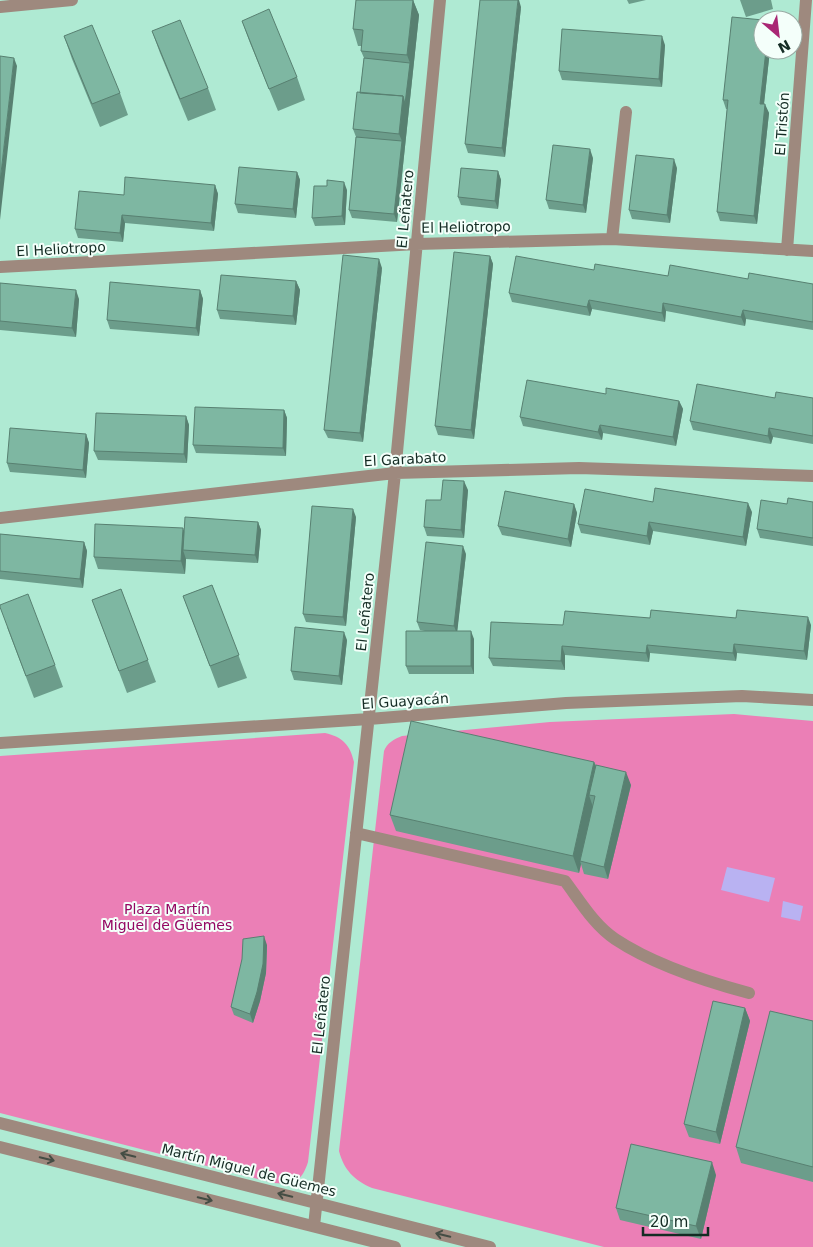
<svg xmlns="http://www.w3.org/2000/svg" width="813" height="1247" font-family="'DejaVu Sans',sans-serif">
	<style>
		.green { fill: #eb7fb6 }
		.water { fill: #b9b2f2 }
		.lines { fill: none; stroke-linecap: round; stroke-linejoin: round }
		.minor { stroke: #9e897e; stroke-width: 12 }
		.wall { fill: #6c9d8b }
		.shaded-wall { fill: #588071 }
		.building { fill: #7eb7a2; stroke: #588071 }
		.oneway { stroke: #444d44 }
		.labels { text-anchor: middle; stroke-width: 4; stroke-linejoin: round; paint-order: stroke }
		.street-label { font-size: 14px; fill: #142c24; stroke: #f4fffa }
		.park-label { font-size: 14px; fill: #940662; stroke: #f4fffa }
	</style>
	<rect width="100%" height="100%" fill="#afead3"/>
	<!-- green -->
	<path class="green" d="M734 714 813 721V1247H604L372 1188C354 1180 344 1170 339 1151L384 751C387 743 394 739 402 736L550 722Z
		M325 733C343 737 350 745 354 762L308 1162C302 1181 294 1185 274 1183L0 1113V756Z"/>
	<!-- water -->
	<path class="water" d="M727 867 775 878 769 902 721 890Z
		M783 901 803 906 800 921 781 917Z"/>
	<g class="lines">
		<!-- minor -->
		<path class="minor" d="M0 7 72 0
			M612 239 626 112
			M787 250 806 0
			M0 267 417 244 612 239 813 251
			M0 518 395 473 579 468 813 476
			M0 743 369 719 566 703 742 696 813 700
			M356 833 565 881C580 901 594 925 615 939 654 965 704 981 749 993
			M0 1123 490 1247
			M0 1147 395 1247
			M314 1226 395 473 440 0"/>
	</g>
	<!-- wall -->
	<path class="wall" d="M356 0H413L419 15 397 222 352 218 349 210 356 137 353 129 360 93 364 58 361 51 362 46H358L353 29Z
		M627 0H646L629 4Z
		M740 0H771L773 9 746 17Z
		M521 7 505 157 468 153 465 144Z
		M242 21 297 77 305 100 278 111 250 43Z
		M152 31 208 88 216 110 188 121 160 53Z
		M64 36 120 93 128 115 100 127 72 59Z
		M665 45 662 87 562 80 559 71Z
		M763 50H770L764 104 769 113 757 224 720 221 717 212 727 109H726L723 100Z
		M593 158 586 213 549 209 546 200Z
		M677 168 670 223 632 219 629 210Z
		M498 171 501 180 498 209 461 205 458 197Z
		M297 172 300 180 296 218 238 213 235 204Z
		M215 185 218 194 214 231 125 223 123 242 78 238 75 229 124 195Z
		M347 190 345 225 315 226 312 218Z
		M490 256 493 264 474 439 438 435 435 426Z
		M382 268 363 442 328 438 324 430Z
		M594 270 668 276 748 279 813 284V330L746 319 745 326 666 311 665 322 592 309 590 316 512 302 509 293Z
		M296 281 300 290 296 325 220 319 217 310Z
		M0 283 79 299 76 337 0 330Z
		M200 290 203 299 199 336 110 329 107 320Z
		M606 394 679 401 683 409 676 446 603 433 602 440 523 426 520 417Z
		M775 398H813V444L773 437 771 444 693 430 690 421Z
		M284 410 287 418 286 456 196 453 193 445Z
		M186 416 189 425 187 463 98 460 94 451Z
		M86 434 89 443 86 478 10 472 7 463Z
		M468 490 464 538 427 536 424 527 441 500Z
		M653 502 752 512 746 546 653 531 650 545 581 533 578 524Z
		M813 502V546L760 538 757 529 787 504Z
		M574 504 577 513 571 547 502 535 498 526Z
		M356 517 346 626 306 622 303 614Z
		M258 522 261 530 258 563 186 559 185 574 98 569 94 557 184 532Z
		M0 534 84 542 87 551 83 588 0 579Z
		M466 554 457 631 474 639V674H409L406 666 425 631 420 630 417 622Z
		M212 585 247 678 218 688 183 596Z
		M121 589 156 682 127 693 92 600Z
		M650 618 811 625 807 660 737 653 736 661 650 653 649 662 565 655V670L493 666 489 658 563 625Z
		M7 627 55 665 63 687 34 698Z
		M347 640 342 685 294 680 291 671Z
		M594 762 596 765 631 785 608 879 584 874 581 864 579 873 396 831 390 815Z
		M267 945 266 973 260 1001 253 1023 234 1015 231 1007Z
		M745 1008 750 1021 720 1144 689 1137 684 1124Z
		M813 1021V1182L741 1163 736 1147Z
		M716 1175 701 1239 620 1220 616 1208Z"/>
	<!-- shaded-wall -->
	<path class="shaded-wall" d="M413 0 419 15 413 71 407 55Z
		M518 0H519L521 7 505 157 502 148Z
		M662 36 665 45 662 87 659 79Z
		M766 50H770L763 112 760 104Z
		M14 58 17 66 0 220V182Z
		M410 63 413 71 397 222 394 214 402 141 399 134 403 96Z
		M765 104 769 113 757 224 754 216Z
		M590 149 593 158 586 213 583 205Z
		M674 159 677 168 670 223 667 215Z
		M498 171 501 180 498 209 495 201Z
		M297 172 300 180 296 218 293 209Z
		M344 182 347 190 345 225 342 216Z
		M215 185 218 194 214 231 211 223Z
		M122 215 125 223 123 242 120 233Z
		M490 256 493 264 474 439 471 430Z
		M379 259 382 268 363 442 360 433Z
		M296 281 300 290 296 325 293 316Z
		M76 290 79 299 76 337 72 328Z
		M200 290 203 299 199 336 196 328Z
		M589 300 592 309 590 316 587 307Z
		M663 303 666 311 665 322 662 313Z
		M743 310 746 319 745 326 741 317Z
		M679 401 683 409 676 446 673 437Z
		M284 410 287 418 286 456 283 448Z
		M186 416 189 425 187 463 184 454Z
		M600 425 603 433 602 440 598 432Z
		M769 428 773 437 771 444 768 436Z
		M86 434 89 443 86 478 83 470Z
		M464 481 468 490 464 538 461 530Z
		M748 503 752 512 746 546 743 537Z
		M574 504 577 513 571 547 568 539Z
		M353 509 356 517 346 626 343 617Z
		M258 522 261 530 258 563 255 555Z
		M649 522 653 531 650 545 647 536Z
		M183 528 188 541 183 550 186 559 185 574 181 561Z
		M84 542 87 551 83 588 80 579Z
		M463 546 466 554 457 634 454 626Z
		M808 617 811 625 807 660 804 651Z
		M471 631 474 639V674L471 666Z
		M344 632 347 640 342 685 339 676Z
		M734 644 737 653 736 661 733 653Z
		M647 645 650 653 649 662 646 653Z
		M562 646 565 655V670L561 661Z
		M594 762 600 778 595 796 589 795 593 807 580 861 581 864 579 873 573 856Z
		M626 772 631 785 608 879 604 867Z
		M264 936 267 945 266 973 260 1001 253 1023 250 1014Z
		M745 1008 750 1021 720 1144 716 1132Z
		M712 1162 716 1175 701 1239 696 1226Z"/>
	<!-- building -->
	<path class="building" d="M356 0H413L407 55 361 51 363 30 353 29Z
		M480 0H518L502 148 465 144Z
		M269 9 297 77 269 89 242 21Z
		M732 17 763 20V50H766L760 104H765L754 216 717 212 728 100H723Z
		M180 20 208 88 180 99 152 31Z
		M92 25 120 93 92 104 64 36Z
		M562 29 662 36 659 79 559 71Z
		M0 56 14 58 0 182Z
		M364 58 410 63 405 104 403 96 360 93Z
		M357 92 403 96 399 134 353 129Z
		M356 137 402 141 394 214 349 210Z
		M553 145 590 149 583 205 546 200Z
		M636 155 674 159 667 215 629 210Z
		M239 167 297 172 293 209 235 204Z
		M461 168 498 171 495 201 458 197Z
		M125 177 215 185 211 223 122 215 120 233 75 229 79 191 124 195Z
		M327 180 344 182 342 216 312 218 314 186H327Z
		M454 252 490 256 471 430 435 426Z
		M343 255 379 259 360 433 324 430Z
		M516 256 594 270 595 264 668 276 670 265 748 279 749 273 813 284V322L743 310 741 317 663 303 662 313 589 300 587 307 509 293Z
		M221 275 296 281 293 316 217 310Z
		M110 282 200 290 196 328 107 320Z
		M0 283 76 290 72 328 0 321Z
		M527 380 606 394V388L679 401 673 437 600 425 598 432 520 417Z
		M697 384 775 398 776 392 813 398V436L769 428 768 436 690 421Z
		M195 407 284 410 283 448 193 445Z
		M96 413 186 416 184 454 94 451Z
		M10 428 86 434 83 470 7 463Z
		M443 480 464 481 461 530 424 527 426 500H441Z
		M655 488 748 503 743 537 649 522 647 536 578 524 585 489 653 502Z
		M505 491 574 504 568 539 498 526Z
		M788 498 813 502V538L757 529 761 500 787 504Z
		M312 506 353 509 343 617 303 614Z
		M185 517 258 522 255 555 183 550Z
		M95 524 183 528 181 561 94 557Z
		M0 534 84 542 80 579 0 571Z
		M426 542 463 546 454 626 417 622Z
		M212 585 239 655 210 666 183 596Z
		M121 589 148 660 119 671 92 600Z
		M28 594 55 665 26 676 0 607V605Z
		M651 610 736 618 737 610 808 617 804 651 734 644 733 653 647 645 646 653 562 646 561 661 489 658 491 622 563 625 565 611 650 618Z
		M295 627 344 632 339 676 291 671Z
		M406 631H471V666H406Z
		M411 721 594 762 573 856 390 815Z
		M596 765 626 772 604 867 580 861 595 796 589 795Z
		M264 936 263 964 257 992 250 1014 231 1007 242 959 243 939Z
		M713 1001 745 1008 716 1132 684 1124Z
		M770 1011 813 1021V1167L736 1147Z
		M631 1144 712 1162 696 1226 616 1208Z"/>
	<!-- one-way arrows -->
	<defs><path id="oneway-shaft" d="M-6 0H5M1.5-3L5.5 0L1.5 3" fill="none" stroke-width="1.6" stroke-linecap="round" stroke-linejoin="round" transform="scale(1.25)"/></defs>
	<g class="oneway">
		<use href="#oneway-shaft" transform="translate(128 1155) rotate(-166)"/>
		<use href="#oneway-shaft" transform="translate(47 1159) rotate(14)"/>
		<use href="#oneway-shaft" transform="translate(285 1195) rotate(-166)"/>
		<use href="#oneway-shaft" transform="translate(205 1199) rotate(14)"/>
		<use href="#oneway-shaft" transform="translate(443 1235) rotate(-166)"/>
	</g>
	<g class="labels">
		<!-- street labels -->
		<g class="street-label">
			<text transform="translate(782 124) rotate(-86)" y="5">El Tristón</text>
			<text transform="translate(405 209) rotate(-85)" y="5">El Leñatero</text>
			<text transform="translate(466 227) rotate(-1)" y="5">El Heliotropo</text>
			<text transform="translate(61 249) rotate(-3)" y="5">El Heliotropo</text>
			<text transform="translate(405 459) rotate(-3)" y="5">El Garabato</text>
			<text transform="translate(365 612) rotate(-84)" y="5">El Leñatero</text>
			<text transform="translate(405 701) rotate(-4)" y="5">El Guayacán</text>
			<text transform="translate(321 1015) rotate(-84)" y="5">El Leñatero</text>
			<text transform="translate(249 1170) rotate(14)" y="5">Martín Miguel de Güemes</text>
		</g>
		<!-- park labels -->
		<g class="park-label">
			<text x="167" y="914">Plaza Martín<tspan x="167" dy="16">Miguel de Güemes</tspan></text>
		</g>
	</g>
	<!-- north arrow -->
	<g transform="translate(778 35) rotate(152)"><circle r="24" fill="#f4fffa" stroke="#9aaba4"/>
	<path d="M0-4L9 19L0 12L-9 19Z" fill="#a92774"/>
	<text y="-8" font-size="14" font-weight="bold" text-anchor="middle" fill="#142c24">N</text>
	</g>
	<!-- scale -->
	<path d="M643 1227v8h65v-8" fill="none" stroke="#142c24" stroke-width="2.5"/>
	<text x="650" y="1227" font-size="15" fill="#142c24" stroke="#f4fffa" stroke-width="4" paint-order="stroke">20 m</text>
</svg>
